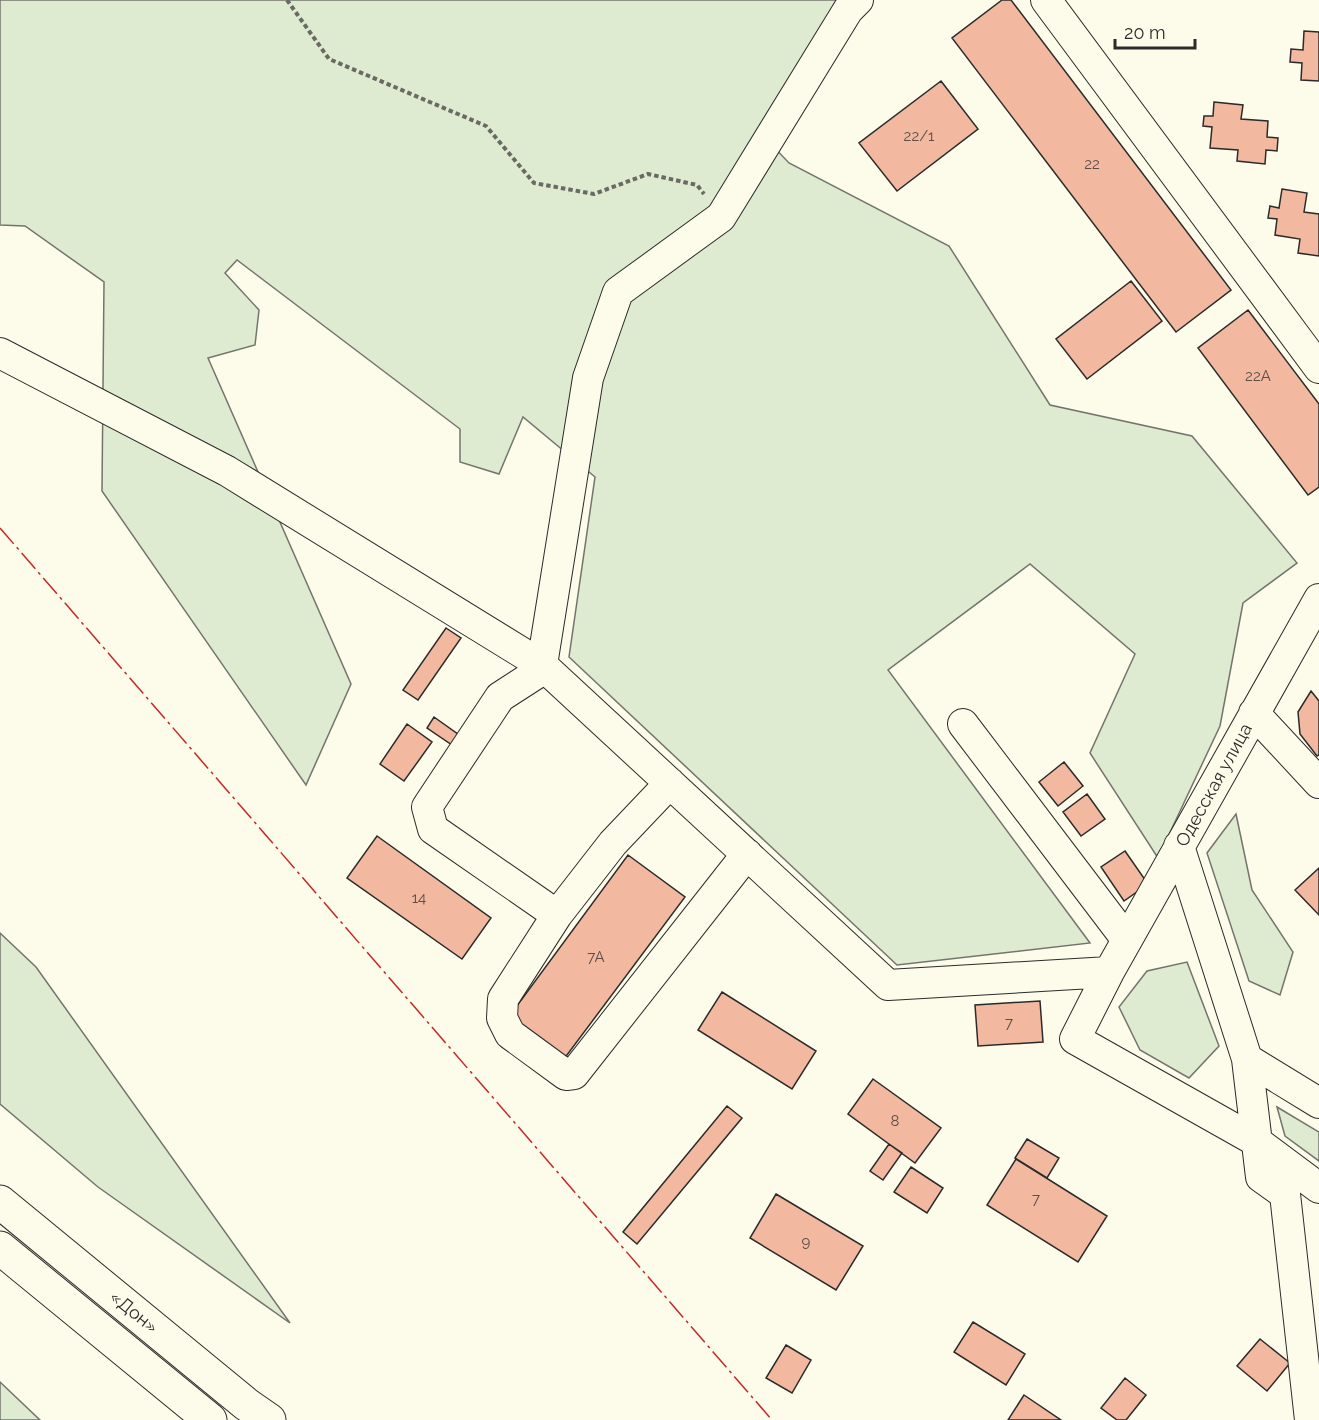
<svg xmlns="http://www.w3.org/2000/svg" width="1319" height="1420" font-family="Raleway,sans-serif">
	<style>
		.green { fill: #deebd1; stroke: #74746e; stroke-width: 1.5 }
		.building { fill: #f2b8a0; stroke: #2b2b2b; stroke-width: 1.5 }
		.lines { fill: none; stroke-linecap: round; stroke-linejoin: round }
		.minor-casing { stroke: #2b2b2b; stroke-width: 32 }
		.highway-casing { stroke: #2b2b2b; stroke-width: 35 }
		.path { stroke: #6a6964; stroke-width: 4; stroke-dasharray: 4.5 3; stroke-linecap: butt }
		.minor { stroke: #fdfbea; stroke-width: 30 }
		.highway { stroke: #fdfbea; stroke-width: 33 }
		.power { stroke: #c62828; stroke-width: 1.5; stroke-dasharray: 21 4.5 3 4.5; stroke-linecap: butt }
		.labels { text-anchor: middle; stroke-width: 4.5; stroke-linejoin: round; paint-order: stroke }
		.number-label { font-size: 15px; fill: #5d4e48 }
		.street-label { font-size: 18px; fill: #2b2b2b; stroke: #fdfbea }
	</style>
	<rect width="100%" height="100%" fill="#fdfbea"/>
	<!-- green -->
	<path class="green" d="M0 0H851L768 141 789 163 949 246 1050 405 1192 436 1297 563 1243 603 1220 726 1158 858 1090 753 1135 654 1030 564 888 670 1090 943 897 965 569 657 595 477 523 417 499 474 460 462V429L237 260 225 273 259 310 255 345 208 358 351 684 306 785 102 491 104 282 25 226 0 225Z
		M1236 814 1252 890 1293 952 1280 995 1249 981 1207 853Z
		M0 933 36 967 290 1323 98 1187 0 1104Z
		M1187 962 1219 1046 1189 1078 1140 1050 1119 1007 1147 971Z
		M1277 1107 1319 1132V1161L1285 1136Z
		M0 1382 40 1420H0Z"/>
	<!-- building -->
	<path class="building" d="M1002 0H1011L1231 290 1176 332 952 38Z
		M1304 31 1319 32V81L1301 80 1302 63 1290 62 1291 49 1303 50Z
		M941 81 978 129 897 191 859 143Z
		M1214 102 1243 105 1241 119 1268 121 1267 137 1278 138 1277 151 1266 150 1265 164 1237 161 1238 150 1210 148 1212 127 1203 126 1204 116H1213Z
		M1282 189 1307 193 1304 212 1319 214V256L1298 253 1300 239 1275 235 1277 219 1268 218 1270 206 1279 208Z
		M1131 281 1162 321 1087 379 1056 339Z
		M1248 310 1319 404V487L1308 495 1198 348Z
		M446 628 461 638 418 700 403 690Z
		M1311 691 1319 701V755L1317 756 1300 734 1298 712Z
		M434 717 462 737 455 747 427 728Z
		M407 724 432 742 404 781 380 764Z
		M1064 762 1083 786 1058 806 1039 782Z
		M1087 794 1105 819 1081 836 1063 812Z
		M377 836 491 918 462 959 347 878Z
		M1125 851 1148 884 1124 901 1101 867Z
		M628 855 685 897 564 1059 508 1018Z
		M1319 868V915L1295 890Z
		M722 992 816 1051 792 1089 698 1030Z
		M1040 1001 1043 1042 978 1046 975 1005Z
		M873 1079 941 1128 915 1163 848 1114Z
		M727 1106 742 1118 637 1244 623 1232Z
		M1027 1139 1059 1158 1047 1178 1015 1158Z
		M889 1144 902 1153 883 1180 870 1171Z
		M1016 1159 1107 1216 1078 1262 987 1205Z
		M911 1167 943 1188 927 1213 894 1192Z
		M776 1194 863 1246 836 1290 750 1238Z
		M973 1322 1025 1354 1006 1385 954 1352Z
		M1260 1339 1290 1363 1267 1391 1237 1366Z
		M786 1345 811 1360 792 1393 766 1378Z
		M1125 1378 1146 1395 1126 1420H1117L1101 1408Z
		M1024 1395 1061 1420H1008Z"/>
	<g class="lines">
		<defs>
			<path id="minor" d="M1046 0 1319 368
				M0 353 227 471 542 665 888 985 1109 972
				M1319 599 1109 972 1075 1039 1256 1141 1319 1188
				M542 665 588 378 618 292 721 217 848 10 858 0
				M545 668 500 697 427 807 433 829 557 915 613 843 670 783
				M1254 713 1319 783
				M963 724 1127 940
				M1179 846 1247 1059 1261 1177 1285 1194 1310 1420
				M557 915 503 999 502 1018 510 1034 566 1075 574 1074 747 854
				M1247 1059 1319 1103"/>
			<path id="highway" d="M0 1202 246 1404 269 1420
				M0 1248 210 1420"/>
		</defs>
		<!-- minor casing -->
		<use href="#minor" class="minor-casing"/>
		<!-- highway casing -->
		<use href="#highway" class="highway-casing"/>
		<!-- path -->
		<path class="path" d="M287 0 329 59 486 126 534 183 594 194 648 174 697 185 704 194"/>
		<!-- minor -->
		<use href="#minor" class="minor"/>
		<!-- highway -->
		<use href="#highway" class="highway"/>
		<!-- power -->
		<path class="power" d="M0 528 772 1420"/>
	</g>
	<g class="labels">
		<!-- number labels -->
		<g class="number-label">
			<text x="919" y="141">22/1</text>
			<text x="1092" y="169">22</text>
			<text x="1258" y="381">22А</text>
			<text x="419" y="903">14</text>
			<text x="596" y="962">7А</text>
			<text x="1009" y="1028">7</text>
			<text x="895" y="1126">8</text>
			<text x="1036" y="1204">7</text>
			<text x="806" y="1247">9</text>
		</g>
		<!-- street labels -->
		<g class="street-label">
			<text transform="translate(1214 785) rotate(-61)" y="6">Одесская улица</text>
			<text transform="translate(134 1312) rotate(39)" y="6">«Дон»</text>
		</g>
	</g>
	<!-- scale -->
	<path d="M1115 39v9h80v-9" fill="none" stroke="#2b2b2b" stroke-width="3"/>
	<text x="1124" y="39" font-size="18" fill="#2b2b2b" stroke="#fdfbea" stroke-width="4.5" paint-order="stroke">20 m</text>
</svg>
